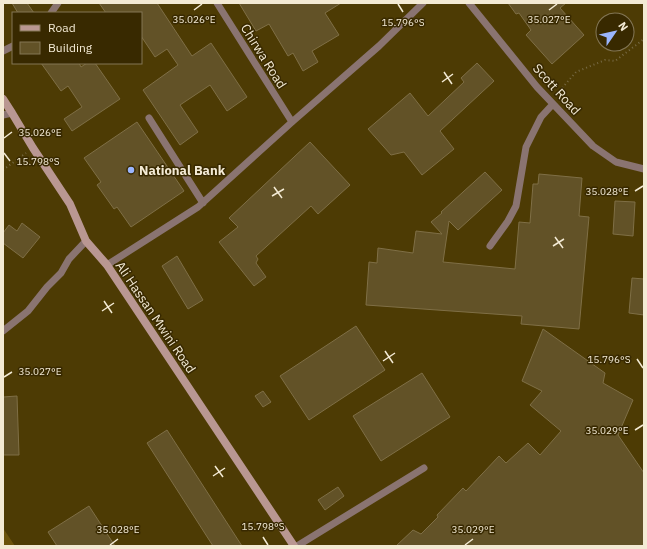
<svg xmlns="http://www.w3.org/2000/svg" width="647" height="549" font-family="'IBM Plex Sans',sans-serif">
	<style>
		.built { fill: #4d3b04; fill-rule: evenodd }
		.green { fill: #6b530b }
		.building { fill: #625227; stroke: #7f6f46 }
		.lines { fill: none; stroke-linecap: round; stroke-linejoin: round }
		.path { stroke: #776a45; stroke-width: 2; stroke-dasharray: 1 3; stroke-linecap: butt }
		.lane { stroke: #8a7471; stroke-width: 7 }
		.secondary { stroke: #b99792; stroke-width: 8 }
		.ticks { fill: none; stroke: #f3ead4; stroke-width: 1.5 }
		.poi-dot { fill: #9ab5fd; stroke: #382900; stroke-width: 1.5 }
		.labels { text-anchor: middle; stroke-width: 3; stroke-linejoin: round; paint-order: stroke }
		.street-label { font-size: 13px; fill: #f3ead4; stroke: #382900 }
		.poi-label { font-size: 13px; font-weight: bold; fill: #f3ead4; stroke: #382900; text-anchor: start }
		.ticks-label { font-size: 10px; text-anchor: middle; fill: #f3ead4; stroke: #382900; stroke-width: 3; stroke-linejoin: round; paint-order: stroke }
	</style>
	<rect width="100%" height="100%" fill="#423308"/>
	<!-- built -->
	<path class="built" d="M3 3H644V546H3ZM13 13H141V63H13ZM603 20H627V44H603Z"/>
	<!-- green -->
	<path class="green" d="M3 528 15 546H3Z"/>
	<!-- building -->
	<path class="building" d="M12 3H27L34 13H18Z
		M99 3H157L192 56 211 43 247 97 227 111 210 85 180 105 198 132 180 145 143 90 178 65 167 49 155 57 141 36V13H106Z
		M239 3H341L325 13 339 35 312 51 318 62 303 71 293 53 288 56 269 24 256 31Z
		M508 3H566L560 8 584 35 552 64 526 35 531 30 519 13 516 14Z
		M41 63H79L81 67 87 63H95L120 99 72 131 64 119 82 107 68 86 61 91Z
		M477 63 494 81 440 131 454 149 422 175 404 152 391 155 368 129 410 93 428 116 464 82 461 78Z
		M137 122 184 191 131 227 117 207 114 209 97 185 101 182 84 158Z
		M310 142 350 185 318 214 311 206 256 256 258 259 256 263 266 277 254 286 219 242 238 227 229 218Z
		M485 172 502 190 458 230 449 221 443 262 515 269 519 222 530 223 533 184H538L539 174 582 178 579 216 589 217 579 329 521 324 522 316 366 305 369 262 377 263 378 248 413 253 416 231 442 234 431 222 442 213 441 212Z
		M615 201 635 202 633 236 613 234Z
		M22 223 40 237 23 258 3 243V233L9 225 17 231Z
		M177 256 203 300 188 309 162 266Z
		M632 278 644 279V315L629 313Z
		M356 326 385 370 309 420 280 376Z
		M543 329 605 373 603 383 633 400 618 435 644 473V546H396L413 530 421 534 438 517 437 515 463 488 466 491 499 456 506 463 528 443 540 455 561 431 530 405 542 391 522 381Z
		M422 373 450 417 381 461 353 416Z
		M263 391 271 402 263 407 255 396Z
		M17 396 19 455H3V397Z
		M167 430 242 546H213L147 443Z
		M338 487 344 496 325 510 318 500Z
		M89 506 115 546H57L48 532Z"/>
	<g class="lines">
		<!-- path -->
		<path class="path" d="M557 94 576 72 605 60 615 61 644 39
			M3 170 26 153"/>
		<!-- lane -->
		<path class="lane" d="M217 3 292 122
			M469 3 537 87 593 146 616 162 644 169
			M51 13 58 3
			M3 51 13 46
			M3 115 12 113
			M149 118 203 203
			M490 246 508 221 516 206 526 147 541 117 553 104
			M107 265 198 207 292 122 379 46 423 3
			M3 331 28 311 47 287 61 273 69 259 86 241
			M297 546 424 468"/>
		<!-- secondary -->
		<path class="secondary" d="M3 99 12 113 33 148 70 204 86 241 107 265 294 546"/>
	</g>
	<!-- ticks -->
	<path class="ticks" d="M398 4 403 12M194 10 202 4M549 10 557 4M444 72 452 84M442 82 453 74M4 138 12 132M4 153 10 161M274 187 282 198M635 191 643 186M272 196 284 189M555 237 563 248M553 246 564 239M104 301 112 313M102 311 114 303M385 351 393 363M637 359 643 368M383 361 395 353M4 377 12 372M635 430 643 425M215 466 223 477M213 476 225 468M263 537 268 545M110 545 118 539M465 545 473 539"/>
	<!-- markers -->
	<circle class="poi-dot" cx="131" cy="170" r="4"/>
	<g class="labels">
		<!-- street labels -->
		<g class="street-label">
			<text transform="translate(264 56) rotate(58)" y="5">Chirwa Road</text>
			<text transform="translate(557 89) rotate(48)" y="5">Scott Road</text>
			<text transform="translate(156 317) rotate(56)" y="5">Ali Hassan Mwini Road</text>
		</g>
		<!-- poi labels -->
		<g class="poi-label">
			<text x="139" y="175">National Bank</text>
		</g>
	</g>
	<g class="ticks-label">
		<text x="194" y="23">35.026°E</text>
		<text x="549" y="23">35.027°E</text>
		<text x="403" y="26">15.796°S</text>
		<text x="40" y="136">35.026°E</text>
		<text x="38" y="165">15.798°S</text>
		<text x="607" y="195">35.028°E</text>
		<text x="609" y="363">15.796°S</text>
		<text x="40" y="375">35.027°E</text>
		<text x="607" y="434">35.029°E</text>
		<text x="263" y="530">15.798°S</text>
		<text x="118" y="533">35.028°E</text>
		<text x="473" y="533">35.029°E</text>
	</g>
	<!-- border -->
	<rect width="647" height="549" fill="none" stroke="#f3ead4" stroke-width="8"/>
	<!-- legend -->
	<rect x="12" y="12" width="130" height="52" fill="#382900" stroke="#837655"/>
	<rect x="20" y="25" width="20" height="6" fill="#b99792" stroke="#837655"/>
	<text x="48" y="32" font-size="12" fill="#f3ead4">Road</text>
	<rect x="20" y="42" width="20" height="12" fill="#625227" stroke="#837655"/>
	<text x="48" y="52" font-size="12" fill="#f3ead4">Building</text>
	<!-- north arrow -->
	<g transform="translate(615 32) rotate(56)"><circle r="19" fill="#382900" stroke="#837655"/>
	<path d="M0-3L7 15L0 10L-7 15Z" fill="#9ab5fd"/>
	<text y="-6" font-size="11" font-weight="bold" text-anchor="middle" fill="#f3ead4">N</text>
	</g>
</svg>
